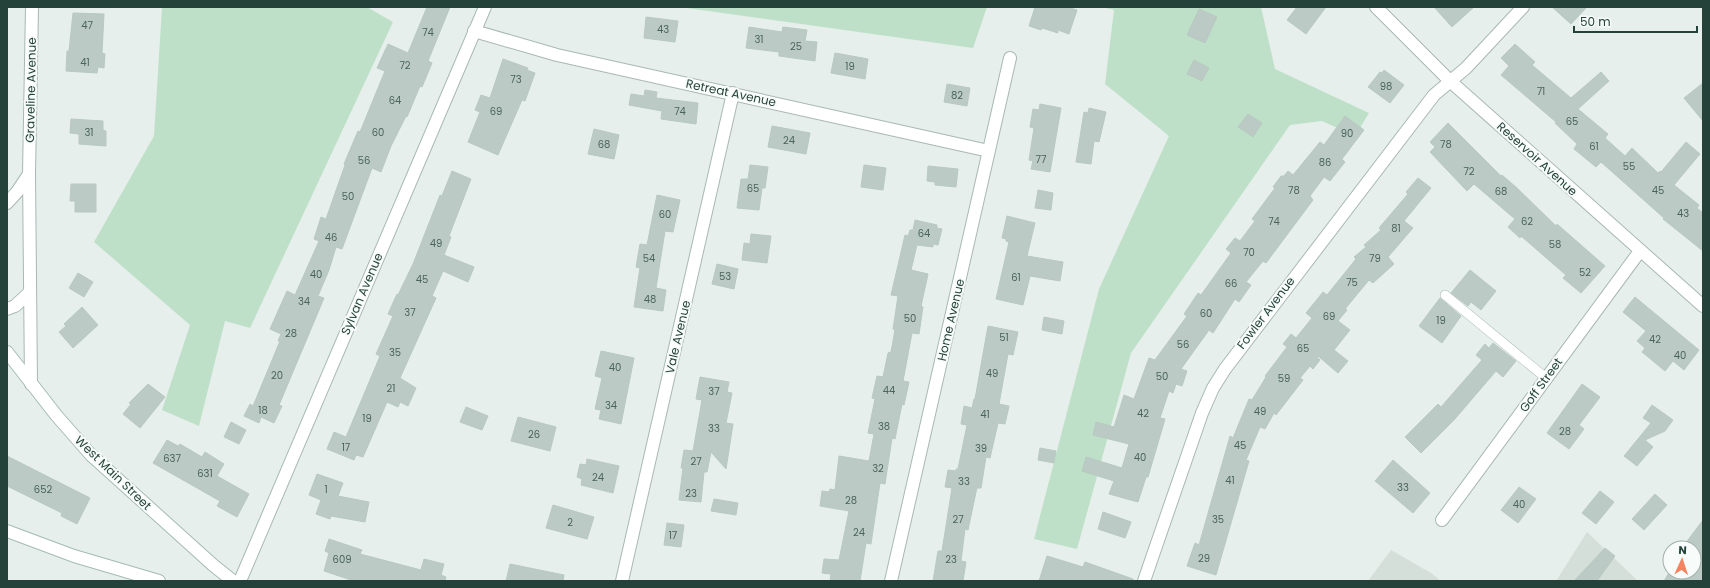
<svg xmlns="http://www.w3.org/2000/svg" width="1710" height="588" font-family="Poppins,sans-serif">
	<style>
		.built { fill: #d4dfda }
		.green { fill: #bfe0c8 }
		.building { fill: #bbcac4; stroke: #b8c9c2 }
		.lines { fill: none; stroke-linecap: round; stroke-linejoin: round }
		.lane-casing { stroke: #a8b8b2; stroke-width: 10 }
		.street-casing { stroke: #a8b8b2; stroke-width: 14 }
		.secondary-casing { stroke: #a4bbb3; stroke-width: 14 }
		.lane { stroke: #fff; stroke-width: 9 }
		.street { stroke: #fff; stroke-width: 12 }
		.secondary { stroke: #fff; stroke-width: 12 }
		.labels { text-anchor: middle; stroke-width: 4; stroke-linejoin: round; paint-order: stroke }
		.number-label { font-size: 10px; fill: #4a645c }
		.street-label { font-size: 12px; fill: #24423a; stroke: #f7fbf9 }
	</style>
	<rect width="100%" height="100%" fill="#e6efeb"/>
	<!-- built -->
	<path class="built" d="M1587 532 1638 581H1556Z
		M1391 550 1431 573 1441 581H1368Z"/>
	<!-- green -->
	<path class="green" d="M162 7H367L393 22 250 328 225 321 199 426 162 410 190 325 94 242 154 136Z
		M679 7H987L973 48Z
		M1102 7H1261L1275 69 1369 113 1355 136 1322 121 1290 125 1131 353 1077 549 1034 539 1099 289 1169 136 1105 84 1114 10Z"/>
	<!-- building -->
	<path class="building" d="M427 7H450L428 61 432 63 422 87 420 86 407 117 406 116 391 146 381 172 372 168 342 249 336 247 329 270 318 296 324 298 279 405 282 406 274 423 261 417 259 423 244 416 250 404 253 406 280 341H278L281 334 270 329 287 291 295 295 319 241 314 239 321 217 326 219 345 165 344 164 358 131 360 132 385 71 377 68 388 44 408 53Z
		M1035 7H1067L1077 10 1069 34 1058 30V33L1042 28 1041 30 1029 26Z
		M1297 7H1326L1306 34 1287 20Z
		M1434 7H1474L1452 27Z
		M1552 7H1587L1571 24Z
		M1199 9 1217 17 1205 43 1187 35Z
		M73 13 104 14 102 53 105 54 104 68 98 67 97 73 66 71 67 51H69Z
		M646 17 678 21 675 42 644 38Z
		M749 27 782 32 783 27 807 30 805 41 817 42 815 61 779 56V52L746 48Z
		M1515 44 1535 62 1532 65 1571 98 1601 72 1609 81 1578 109 1608 134 1605 138 1625 156 1632 148 1658 173 1660 171 1661 172 1686 142 1700 154 1674 185 1699 205 1697 208 1703 213V251L1663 219 1664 218 1601 162 1596 167 1574 149 1577 144 1555 123 1556 122 1501 75 1509 66 1501 58Z
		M835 53 868 59 865 79 831 73Z
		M503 59 528 68 527 70 535 73 525 101 522 100 498 155 468 142 480 112 475 110 481 95 490 98Z
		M1194 60 1209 68 1202 81 1187 74Z
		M1384 70 1404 85 1390 103 1368 87 1380 72 1382 73Z
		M1703 83V121L1684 98Z
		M947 84 970 88 967 106 944 102Z
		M645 90 657 92 656 98 698 103 696 124 661 119 662 111 629 105 631 94 644 96Z
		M1040 104 1061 108 1050 172 1031 169 1033 161 1029 160 1034 128 1030 127 1033 109 1039 110Z
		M1089 108 1106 112 1099 142 1094 141 1091 164 1076 162 1084 112 1088 113Z
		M1248 114 1262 123 1253 137 1238 127Z
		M1345 116 1364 130 1342 159 1345 162 1330 181 1324 177 1310 196 1313 200 1266 263 1263 261 1246 282 1251 285 1239 302 1235 299 1213 333 1209 330 1181 369 1187 371 1182 386 1176 384 1173 393 1169 391 1160 418 1165 419 1148 477H1146L1138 502 1109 494 1114 481 1082 471 1086 457 1122 468 1129 444 1093 435 1096 422 1114 427 1124 395 1134 399 1149 358 1155 360 1187 316 1184 314 1198 293 1201 295 1231 253 1226 249 1235 238 1240 241 1255 221 1252 219 1275 188 1273 187 1281 176H1284L1288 171 1293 175 1320 142 1324 145Z
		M71 119 103 121V130L106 131V146L79 144V134L70 133Z
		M1448 123 1501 176 1502 175 1517 188 1556 226 1557 224 1605 266 1581 293 1563 278 1566 275 1521 236 1520 238 1508 227 1515 219 1474 184 1467 191 1430 152 1435 147 1430 142Z
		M772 126 810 133 806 154 768 147Z
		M594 129 619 135 614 159 588 154Z
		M750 165 768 167 765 188H762L759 210 737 208 741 179H748Z
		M864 165 886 168 883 190 861 187Z
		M928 166 958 169 956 187 935 185V182L927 181Z
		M452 171 471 179 449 236 451 237 444 255 474 267 468 282 443 271 432 296 436 298 400 378 416 388 408 406 400 402 398 407 387 402 363 457 356 455 354 460 327 449 334 432 346 437 380 356 376 354 393 316 388 314 397 294 398 295 413 264 440 195 442 196Z
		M1418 178 1431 188 1404 221 1413 228 1388 257 1394 264 1373 283 1369 280 1345 309 1347 310 1338 321 1350 330 1334 350 1348 361 1338 373 1318 356 1317 357 1320 360 1313 369 1310 366 1300 378 1303 380 1276 415 1274 413 1265 429 1260 427 1246 460 1249 461 1216 575 1187 566 1195 543 1199 545 1230 436 1233 438 1249 399 1252 400 1266 377 1265 376 1287 347 1283 344 1291 334 1296 338 1312 318 1306 313 1323 292 1327 295 1356 259 1354 257 1366 247 1364 245 1381 230 1379 228 1408 194 1406 192Z
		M71 184H96V212H75V201H70Z
		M1038 190 1053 193 1051 210 1035 208Z
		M657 195 680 200 673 232 665 231 656 288 666 290 663 311 634 307 640 268 636 267 640 244 647 245Z
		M1007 216 1035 223 1027 256 1063 262 1060 281 1030 276 1023 305 996 299 1009 242 1006 241V239L1002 238Z
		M915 220 937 225V228L942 229 938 245 933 244V247L917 245 911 270 928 274 921 306 923 307 919 334 912 333 903 381 909 382 904 405 902 404 895 439 892 438 885 484 880 483 871 544 866 543 860 581H830L831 574 822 573 824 559 839 560 849 511 820 506 822 491 829 492 830 489 835 490 839 456 869 461 874 434 868 433 875 399 872 398 877 376 883 377 888 353 891 352 895 330 893 329 898 296 891 295 905 235 908 236 910 230H913Z
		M751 234 771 236 767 263 742 260 744 243 750 244Z
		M717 264 738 269 734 289 712 284Z
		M1470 270 1496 291 1481 310 1471 302 1468 306 1451 293Z
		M78 273 93 282 84 297 69 288Z
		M1635 297 1699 350 1684 370 1673 361 1665 371 1642 352 1645 348 1637 341 1646 331 1623 312Z
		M1440 298 1461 316 1442 343 1419 326Z
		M82 307 98 325 73 348 59 332 66 326 64 324Z
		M1044 317 1064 321 1062 334 1042 330Z
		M988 326 1018 332 1013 355 1008 354 999 404 1009 406 1005 424 998 423 990 458 986 457 981 488H977L976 492 968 530 965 529 961 561 966 562 963 581H933L938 551H942L952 488 945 487 948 470 956 471V469H958L967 425 961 424 964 406 972 408 974 399H975Z
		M1493 343 1516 361 1503 377 1496 371 1454 420 1421 453 1405 437 1438 404 1441 407 1482 360 1476 355 1485 344 1489 348Z
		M601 351 634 358 621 424 599 419 601 410 595 409 602 378 595 376Z
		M700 377 729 382 727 392 732 393 726 423 733 424 726 469 711 452 707 472H704L701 502 679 500 683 468H681L684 450 693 451 702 400 696 399Z
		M148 384 165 397 140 428 123 414 131 404 129 403Z
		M1582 384 1600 397 1579 425 1584 429 1569 449 1547 433Z
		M1652 405 1673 420 1665 431 1645 440 1653 447 1637 466 1624 456 1651 423 1643 418Z
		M466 407 488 416 482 430 460 422Z
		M518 417 556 427 550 451 511 441Z
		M231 422 246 430 239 444 224 437Z
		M167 440 178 446 180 444 202 457 205 452 224 464 217 476 249 494 237 517 217 506 220 501 153 463Z
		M1040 448 1056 451 1054 463 1038 460Z
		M7 456 90 498 77 524 61 516 62 513 7 486Z
		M587 459 619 466 613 493 581 485 582 479 577 477 580 464 586 465Z
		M1393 460 1430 493 1413 513 1375 481Z
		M317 474 343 483 338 496 369 502 365 522 331 516 330 519 316 514 321 500 309 495Z
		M1519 487 1536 499 1518 523 1501 510Z
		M1600 491 1614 502 1596 524 1582 513Z
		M1655 494 1667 505 1644 530 1632 519Z
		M714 499 738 503 736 515 711 511Z
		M553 505 594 517 587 539 546 528Z
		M1103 512 1131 522 1125 538 1098 529Z
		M1703 520V581H1664L1670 571 1694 572V548H1682Z
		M667 523 684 525 681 547 664 545Z
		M329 539 362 550 360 554 421 570 424 559 444 564 441 575 446 577 445 581H354L324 571 329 553 325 551Z
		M1605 548 1615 556 1597 581H1574Z
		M1047 556 1083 567 1085 562 1133 579V581H1039Z
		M510 564 564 575 563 581H506Z"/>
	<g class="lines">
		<defs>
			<path id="lane" d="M1445 295 1546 378"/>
			<path id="street" d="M1376 7 1450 81 1703 306
				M474 31 557 55 989 151
				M29 174 31 384
				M7 203 17 192 29 174 32 7
				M7 309 15 306 30 292
				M1442 520 1640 251
				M240 581 485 7
				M622 581 733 93
				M891 581 1010 58
				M1144 581 1202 413 1213 388 1225 369 1434 95 1466 68 1523 7"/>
			<path id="secondary" d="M7 352 56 415 91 455 213 565 233 581
				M7 531 74 556 159 581"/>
		</defs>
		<!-- lane casing -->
		<use href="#lane" class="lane-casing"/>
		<!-- street casing -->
		<use href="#street" class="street-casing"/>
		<!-- secondary casing -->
		<use href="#secondary" class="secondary-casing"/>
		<!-- lane -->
		<use href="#lane" class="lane"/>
		<!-- street -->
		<use href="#street" class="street"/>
		<!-- secondary -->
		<use href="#secondary" class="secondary"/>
	</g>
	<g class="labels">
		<!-- number labels -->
		<g class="number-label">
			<text x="87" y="29">47</text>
			<text x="663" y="33">43</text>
			<text x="428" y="36">74</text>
			<text x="759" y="43">31</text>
			<text x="796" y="50">25</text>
			<text x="85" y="66">41</text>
			<text x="405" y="69">72</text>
			<text x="850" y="70">19</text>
			<text x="516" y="83">73</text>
			<text x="1386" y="90">98</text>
			<text x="1541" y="95">71</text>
			<text x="957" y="99">82</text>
			<text x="395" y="104">64</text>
			<text x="496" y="115">69</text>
			<text x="680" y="115">74</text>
			<text x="1572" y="125">65</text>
			<text x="89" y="136">31</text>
			<text x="378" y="136">60</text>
			<text x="1347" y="137">90</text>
			<text x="789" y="144">24</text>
			<text x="604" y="148">68</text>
			<text x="1446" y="148">78</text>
			<text x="1594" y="150">61</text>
			<text x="1041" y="163">77</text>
			<text x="364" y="164">56</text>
			<text x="1325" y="166">86</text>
			<text x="1629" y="170">55</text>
			<text x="1469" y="175">72</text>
			<text x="753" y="192">65</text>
			<text x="1294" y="194">78</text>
			<text x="1658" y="194">45</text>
			<text x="1501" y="195">68</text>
			<text x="348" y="200">50</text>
			<text x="1683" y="217">43</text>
			<text x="665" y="218">60</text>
			<text x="1274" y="225">74</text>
			<text x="1527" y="225">62</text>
			<text x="1396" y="232">81</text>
			<text x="924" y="237">64</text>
			<text x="331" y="241">46</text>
			<text x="436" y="247">49</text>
			<text x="1555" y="248">58</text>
			<text x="1249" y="256">70</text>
			<text x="649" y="262">54</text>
			<text x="1375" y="262">79</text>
			<text x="1585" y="276">52</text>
			<text x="316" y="278">40</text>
			<text x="725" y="280">53</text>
			<text x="1016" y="281">61</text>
			<text x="422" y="283">45</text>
			<text x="1352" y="286">75</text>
			<text x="1231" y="287">66</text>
			<text x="650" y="303">48</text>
			<text x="304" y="305">34</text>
			<text x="410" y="316">37</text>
			<text x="1206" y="317">60</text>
			<text x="1329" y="320">69</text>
			<text x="910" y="322">50</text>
			<text x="1441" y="324">19</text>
			<text x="291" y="337">28</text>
			<text x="1004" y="341">51</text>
			<text x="1655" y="343">42</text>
			<text x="1183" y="348">56</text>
			<text x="1303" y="352">65</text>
			<text x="395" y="356">35</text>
			<text x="1680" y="359">40</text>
			<text x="615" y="371">40</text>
			<text x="992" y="377">49</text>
			<text x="277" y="379">20</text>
			<text x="1162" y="380">50</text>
			<text x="1284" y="382">59</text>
			<text x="391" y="392">21</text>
			<text x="889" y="394">44</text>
			<text x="714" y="395">37</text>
			<text x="611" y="409">34</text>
			<text x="263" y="414">18</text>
			<text x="1260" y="415">49</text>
			<text x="1143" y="417">42</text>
			<text x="985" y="418">41</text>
			<text x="367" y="422">19</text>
			<text x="884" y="430">38</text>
			<text x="714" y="432">33</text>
			<text x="1565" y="435">28</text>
			<text x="534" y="438">26</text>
			<text x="1240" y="449">45</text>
			<text x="346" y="451">17</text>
			<text x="981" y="452">39</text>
			<text x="1140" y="461">40</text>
			<text x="172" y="462">637</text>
			<text x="696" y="465">27</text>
			<text x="878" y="472">32</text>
			<text x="205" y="477">631</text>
			<text x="598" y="481">24</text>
			<text x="1230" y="484">41</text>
			<text x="964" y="485">33</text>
			<text x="1403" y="491">33</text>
			<text x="43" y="493">652</text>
			<text x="326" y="493">1</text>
			<text x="691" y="497">23</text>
			<text x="851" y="504">28</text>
			<text x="1519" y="508">40</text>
			<text x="958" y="523">27</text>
			<text x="1218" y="523">35</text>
			<text x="570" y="526">2</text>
			<text x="859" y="536">24</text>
			<text x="673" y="539">17</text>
			<text x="1204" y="562">29</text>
			<text x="342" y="563">609</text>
			<text x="951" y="563">23</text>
		</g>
		<!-- street labels -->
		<g class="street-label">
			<text transform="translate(31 90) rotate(-89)" y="4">Graveline Avenue</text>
			<text transform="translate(731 93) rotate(12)" y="4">Retreat Avenue</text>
			<text transform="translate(1537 159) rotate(42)" y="4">Reservoir Avenue</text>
			<text transform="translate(362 294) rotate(-67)" y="4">Sylvan Avenue</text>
			<text transform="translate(1266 313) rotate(-53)" y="4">Fowler Avenue</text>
			<text transform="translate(951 320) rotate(-77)" y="4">Home Avenue</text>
			<text transform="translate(678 337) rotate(-77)" y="4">Vale Avenue</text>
			<text transform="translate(1541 385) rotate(-54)" y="4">Goff Street</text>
			<text transform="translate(113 473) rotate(44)" y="4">West Main Street</text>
		</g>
	</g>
	<!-- border -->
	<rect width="1710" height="588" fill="none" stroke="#24423a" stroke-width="16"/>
	<!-- north arrow -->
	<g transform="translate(1682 560) rotate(3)"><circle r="19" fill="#f7fbf9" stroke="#a3b1ad"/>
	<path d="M0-3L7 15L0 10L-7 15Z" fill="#f4845f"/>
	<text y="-6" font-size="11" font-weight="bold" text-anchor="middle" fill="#24423a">N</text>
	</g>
	<!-- scale -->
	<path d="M1574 26v6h123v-6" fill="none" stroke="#24423a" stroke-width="2"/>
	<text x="1580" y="26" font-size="12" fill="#24423a" stroke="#f7fbf9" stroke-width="3" paint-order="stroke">50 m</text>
</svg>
